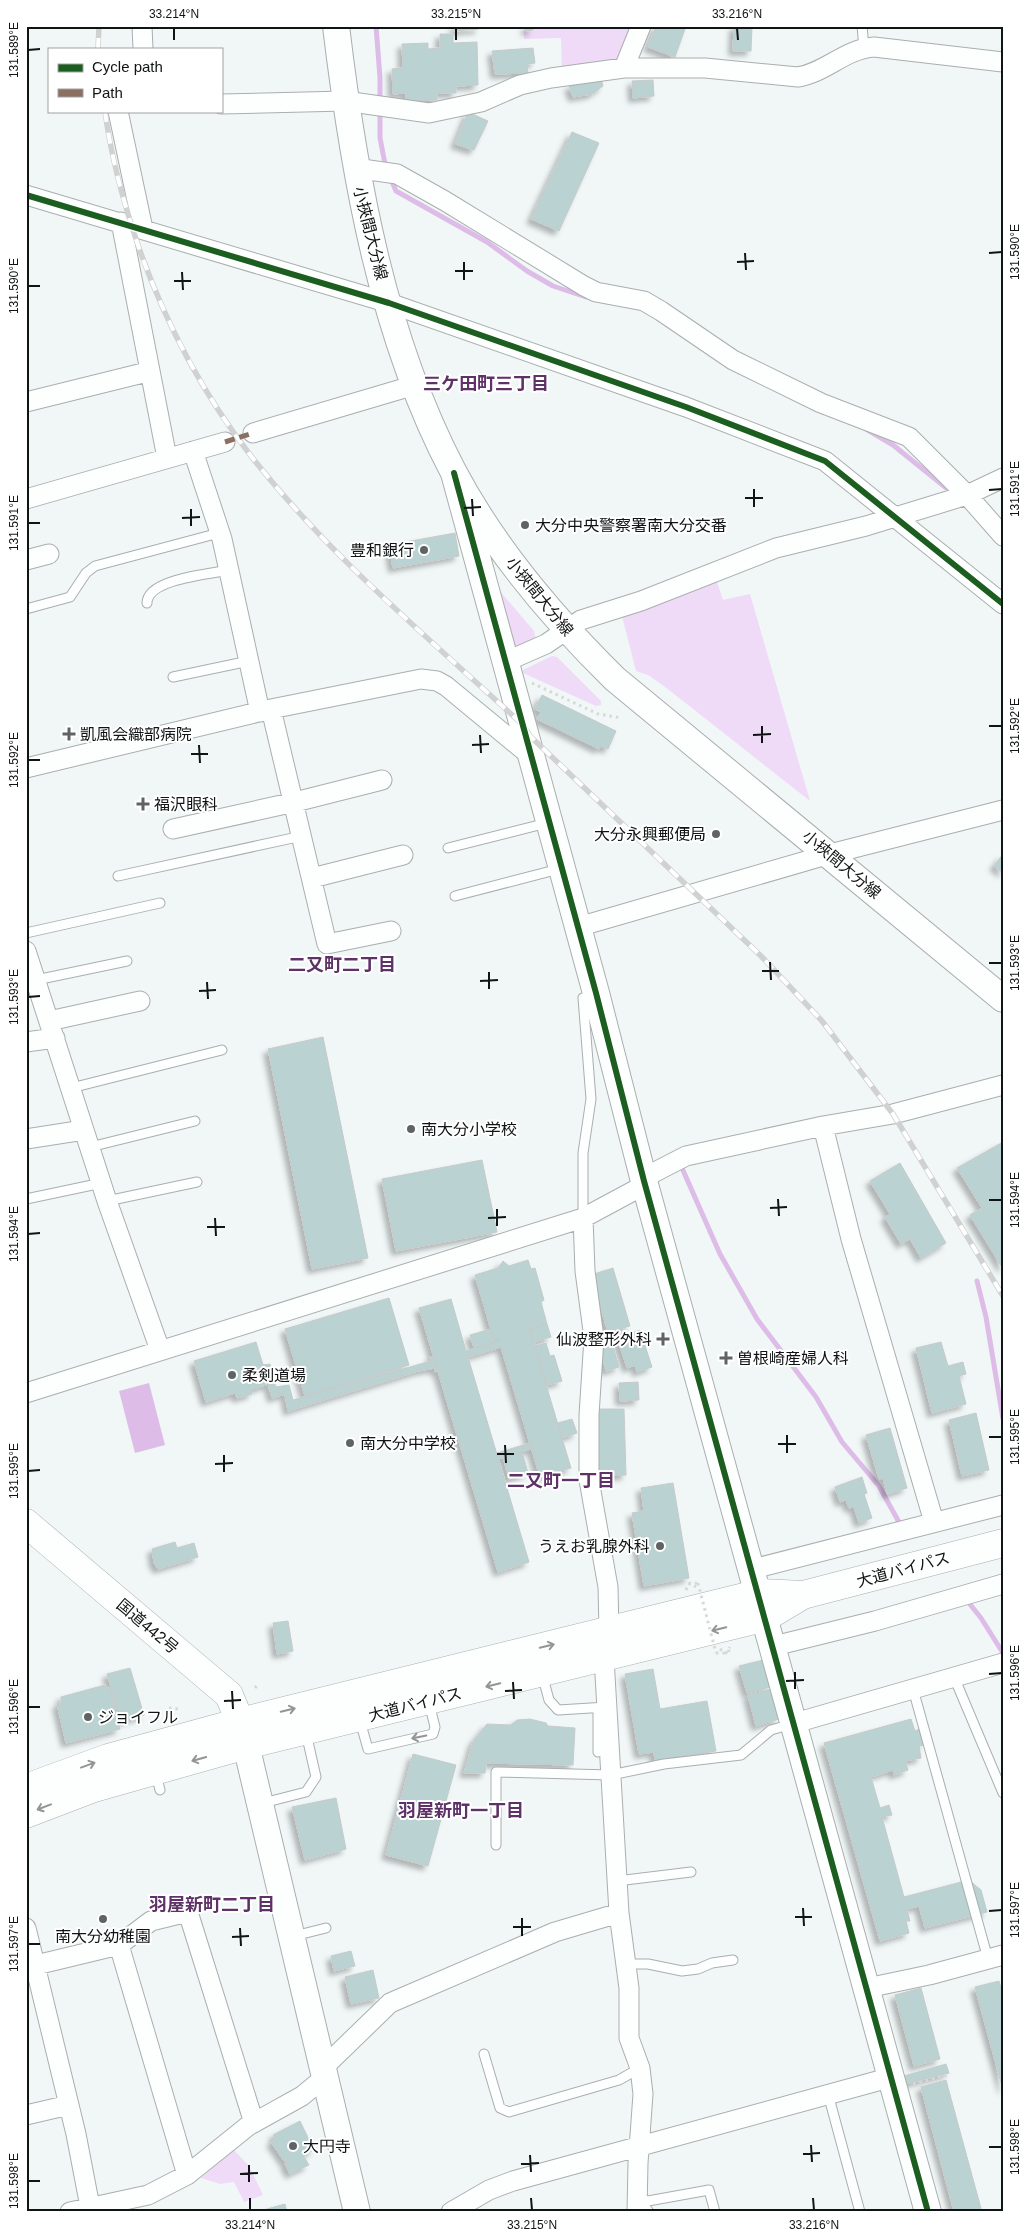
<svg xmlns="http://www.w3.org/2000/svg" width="1029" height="2238" font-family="Helvetica,'Noto Sans JP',sans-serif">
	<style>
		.green { fill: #efdaf7 }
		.water { fill: #ddbde7 }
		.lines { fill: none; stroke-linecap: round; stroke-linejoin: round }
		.stream { stroke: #ddbde7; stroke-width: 5 }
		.building { fill: #bad2d1; stroke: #c6caca; filter: url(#shadow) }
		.lane-casing { stroke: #aaaeae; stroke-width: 11 }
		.street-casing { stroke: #aaaeae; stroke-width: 21 }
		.secondary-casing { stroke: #aaaeae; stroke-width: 28 }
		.highway-casing { stroke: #aaaeae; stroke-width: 29 }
		.path { stroke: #d7d8d8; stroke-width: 3; stroke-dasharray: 2.5 4; stroke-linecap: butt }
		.lane { stroke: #fdfefe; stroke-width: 9 }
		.street { stroke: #fdfefe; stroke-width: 19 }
		.secondary { stroke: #fdfefe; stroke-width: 26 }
		.highway { stroke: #fdfefe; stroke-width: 28 }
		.rail-casing { stroke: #d0d1d1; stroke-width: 5.5 }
		.rail { stroke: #fff; stroke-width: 4; stroke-dasharray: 11; stroke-linecap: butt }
		.path-bridge { stroke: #d7d8d8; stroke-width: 3; stroke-dasharray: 2.5 4; stroke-linecap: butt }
		.quiet { stroke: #8d6e63; stroke-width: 5; stroke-dasharray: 10 5; stroke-linecap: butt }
		.cycleway-casing { stroke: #fff; stroke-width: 9 }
		.cycleway { stroke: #1b5e20; stroke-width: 6 }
		.oneway { stroke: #939595 }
		.ticks { fill: none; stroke: #111414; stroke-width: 2 }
		.poi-dot { fill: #5f6363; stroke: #fff; stroke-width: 2 }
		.labels { text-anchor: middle; stroke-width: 4; stroke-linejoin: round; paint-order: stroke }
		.street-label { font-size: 16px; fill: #111414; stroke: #fff }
		.poi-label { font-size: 16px; fill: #111414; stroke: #fff; text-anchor: start }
		.neighbourhood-label { font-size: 18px; font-weight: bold; fill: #5e3267; stroke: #fff }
		.neatline { fill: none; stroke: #111414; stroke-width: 2 }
		.ticks-label { font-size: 12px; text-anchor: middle; fill: #111414 }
	</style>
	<defs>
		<filter id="shadow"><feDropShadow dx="-4.5" dy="4.5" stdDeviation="2.5" flood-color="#0004"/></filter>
	</defs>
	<rect width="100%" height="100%" fill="#f1f7f7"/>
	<!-- green -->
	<path class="green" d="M524 26H634L617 63 562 72 561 38 524 39Z
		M716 579 723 600 750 594 810 801 664 686 648 675 636 671 621 612Z
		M499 590 534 631 536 639 515 649Z
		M552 656 557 657 601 701V705L596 706 523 673V670Z
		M234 2150 249 2166 263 2195 244 2202 234 2182 220 2184 201 2178Z"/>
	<!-- water -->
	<path class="water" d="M149 1383 165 1445 135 1453 119 1391Z"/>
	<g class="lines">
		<!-- stream -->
		<path class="stream" d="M376 26 380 78V102
			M380 111V138L386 169
			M390 177 396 191 487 242 527 271 553 286 586 297
			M866 429 893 445 950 491
			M682 1168 720 1254 757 1319 816 1397 842 1442 879 1486 900 1524
			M977 1281 986 1317 1003 1419
			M969 1603 981 1618 1003 1653"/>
	</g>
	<!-- building -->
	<path class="building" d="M454 26H479V29L454 31Z
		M526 26H532L533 30 526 31Z
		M656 26H686L675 57 648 47Z
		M734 26H752L751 51H733Z
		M440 34H453V43L477 42 478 85 456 86V93H437V100L406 101V93L393 94 392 69 403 68 402 44 428 43V49L440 48Z
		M533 48 535 63 527 64 528 73 495 74 492 51Z
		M601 78 603 86 592 94 573 97 569 86Z
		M653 80 654 96 633 98 632 81Z
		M468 112 488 121 474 150 455 144Z
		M572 132 599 143 559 231 531 219Z
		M455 533 459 556 393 568 389 545Z
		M542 695 616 731 608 749 601 746 599 749 537 719 541 712 535 709Z
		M1003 854V873L994 866Z
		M323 1037 368 1258 312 1269 268 1049Z
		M1003 1142V1269L970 1215 982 1208 957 1168Z
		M482 1160 497 1232 396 1251 382 1179Z
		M900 1163 946 1243 921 1258 910 1239 901 1244 885 1217 890 1214 870 1181Z
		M528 1260 531 1269 535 1268 544 1300 541 1302 547 1324 527 1330 530 1331 571 1468 540 1477 501 1347 468 1357 529 1562 498 1572 419 1308 451 1299 466 1351 499 1341V1339L494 1340 475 1275 498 1268 503 1261 509 1266Z
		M613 1268 630 1326 608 1332 591 1275Z
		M389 1298 409 1365 305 1396 285 1329Z
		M547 1324 551 1337 534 1342 530 1331 527 1330Z
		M491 1329 494 1340 499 1339V1341L474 1348 470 1335Z
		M640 1330 652 1367 637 1372 635 1365 627 1368 617 1338Z
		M256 1342 269 1384 251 1390 252 1394 237 1398 235 1393 206 1402 194 1361Z
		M941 1342 948 1366 963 1362 966 1374 959 1376 966 1404 932 1413 916 1348Z
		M546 1343 550 1356 554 1355 562 1381 547 1385 535 1346Z
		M613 1346 619 1367 606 1371 600 1349Z
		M434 1356 438 1370 435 1372V1368L418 1371 288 1411 285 1394 272 1398 263 1365 270 1364 276 1387 289 1385 293 1400 431 1361 430 1357Z
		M638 1382 639 1400 620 1401 619 1383Z
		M597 1409H624L626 1475 599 1476Z
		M976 1413 989 1470 962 1476 949 1420Z
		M572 1419 577 1433 562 1438 558 1423Z
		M890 1428 907 1488 887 1494 883 1478 879 1479 866 1435Z
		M530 1443 531 1449 498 1459 497 1453Z
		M522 1452 528 1473 509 1479 503 1457Z
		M862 1477 867 1493 864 1494 872 1518 859 1523 854 1507 849 1508 846 1500 840 1502 835 1487Z
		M673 1483 689 1578 644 1586 632 1513 644 1511 641 1488Z
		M175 1542 177 1548 194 1543 198 1557 158 1569 154 1563 152 1549Z
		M288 1621 293 1651 277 1654 273 1623Z
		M763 1660 771 1687 747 1693 739 1666Z
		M130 1668 144 1715 121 1722 107 1674Z
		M653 1669 660 1709 707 1701 716 1751 655 1761 654 1752 639 1754 625 1674Z
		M105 1685 110 1688 120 1729 66 1743 57 1704 61 1703V1697Z
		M771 1689 779 1719 756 1726 748 1695Z
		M530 1719 546 1723 548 1726 575 1728 573 1765 486 1763 485 1773H464L473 1742 487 1724 511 1725 517 1720Z
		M911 1719 915 1731 919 1729 924 1745 919 1746 921 1758 905 1761 908 1770 894 1775 893 1770 871 1777 880 1808 889 1805 892 1815 882 1817 904 1897 969 1880 981 1890 987 1912 925 1928 919 1906 907 1909 910 1921H906L909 1933 880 1941 824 1743Z
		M413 1754 456 1765 428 1866 386 1855Z
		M336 1798 346 1849 305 1860 292 1807Z
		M351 1951 355 1966 334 1971 331 1956Z
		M373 1970 379 1998 351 2004 345 1977Z
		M999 1981 1003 1994V2090L975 1987Z
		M921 1988 940 2059 914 2066 895 1995Z
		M946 2064 949 2073 906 2084 904 2076Z
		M946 2080 982 2212H954L921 2087Z
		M300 2121 314 2150 303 2155 309 2165 290 2174 285 2164 287 2160 284 2161 271 2142 275 2139 273 2135Z
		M285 2204 287 2212H268L267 2209Z"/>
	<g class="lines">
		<defs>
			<path id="lane" d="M862 26 864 48
				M147 603C147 579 210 574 229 570
				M26 609 70 597 86 573 95 566 219 533
				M173 677 249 661
				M448 848 547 823
				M118 876 302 836
				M455 896 559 869
				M26 933 160 903
				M36 980 127 961
				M71 1088 222 1050
				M90 1147 195 1121
				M26 1199 102 1183
				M107 1201 197 1182
				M583 1217V1153L591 1099 583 998 594 994
				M542 1674 549 1700 558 1710 607 1707
				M954 1677 1003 1793
				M913 1689 988 1959
				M360 1721 368 1749 433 1734 435 1727 429 1703
				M598 1752V1711
				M156 1774 160 1790
				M263 1803 306 1792 316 1777 306 1733
				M496 1845V1772L611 1775 664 1764 741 1755 771 1730 792 1724
				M617 1881 691 1872
				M294 1936 326 1928
				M627 1964H648L682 1971 698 1969 712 1963 733 1960
				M484 2054 500 2108 509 2112 619 2080 640 2068
				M828 2094 860 2212
				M639 2199 648 2201 709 2190 715 2212
				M639 2199 649 2212"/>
			<path id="street" d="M142 26 143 49
				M624 68 641 26
				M221 104 345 101 429 113 481 102 520 85 551 78 624 68H705L798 77C825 73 845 49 874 47L1003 62
				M118 111 143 229
				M355 168 397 174 445 201 584 286 596 292 644 301 661 311 733 360 821 403 909 437 967 495 1003 536
				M26 195 389 303 686 407 825 461 1003 604
				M121 222 167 458
				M26 402 143 373
				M253 433 415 385
				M193 451 222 539 260 712
				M26 499 225 442
				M26 560 49 554
				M505 662 546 644 581 620 641 601 776 548 866 526 967 495 1003 478
				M271 709 327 944 391 931
				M26 768 271 709 421 679 437 681 446 686 532 757
				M173 829 295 802 382 780
				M312 878 403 855
				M578 927 830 854 1003 810
				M26 951 107 1201 160 1350
				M49 1021 140 1001
				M26 1042 55 1038
				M823 1126 851 1239 934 1522
				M26 1139 84 1130
				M583 1218 585 1271 594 1338 589 1415V1480L608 1587 609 1631
				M26 1393 583 1218 637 1189 653 1173 686 1156 823 1126 893 1114 1003 1085
				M753 1569 1003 1505
				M774 1646 875 1621 1003 1584
				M604 1658 619 1913 629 1988V2038L640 2068 643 2094 638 2163 637 2212
				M795 1723 1003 1663
				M26 1928 76 2134 91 2212
				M119 1945 187 2175
				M36 1965 119 1945 151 1921 188 1912 254 2123
				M867 1988 929 1975 1003 1955
				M323 2068 390 2003 555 1932 619 1913
				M26 2115 69 2105
				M70 2212 148 2195 187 2175 248 2126 302 2096 325 2077
				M451 2212 489 2190 513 2181 892 2077"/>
			<path id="secondary" d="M336 26C354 176 382 336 453 471 494 549 553 618 615 679L1003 999
				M454 473 596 993 644 1181 928 2212
				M246 1745 357 2212"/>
			<path id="highway" d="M26 1523 229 1695 240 1722 244 1739
				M26 1788 108 1758 240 1722 760 1593 803 1595
				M26 1814 94 1788 246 1745 766 1617 803 1595 1003 1543"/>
		</defs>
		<!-- lane casing -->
		<use href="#lane" class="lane-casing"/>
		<!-- street casing -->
		<use href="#street" class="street-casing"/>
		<!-- secondary casing -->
		<use href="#secondary" class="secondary-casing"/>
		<!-- highway casing -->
		<use href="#highway" class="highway-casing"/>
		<!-- path -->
		<path class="path" d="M532 683 598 714 622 718
			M686 1590 690 1583 696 1587
			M686 1590 688 1584 698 1583
			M720 1649 726 1653 730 1647
			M716 1653H728L730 1647
			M255 1688 258 1684
			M169 1708 178 1709
			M913 2084 951 2074"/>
		<!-- lane -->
		<use href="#lane" class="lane"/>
		<!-- street -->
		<use href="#street" class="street"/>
		<!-- secondary -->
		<use href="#secondary" class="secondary"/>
		<!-- highway -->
		<use href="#highway" class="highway"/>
		<defs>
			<path id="rail" d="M98 49 99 26
				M105 111C111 158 124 204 139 248 165 322 203 394 251 456 329 556 430 639 523 725L531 737 761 956 822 1021 893 1114 1003 1296"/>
		</defs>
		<!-- rail casing -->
		<use href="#rail" class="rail-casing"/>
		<!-- rail -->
		<use href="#rail" class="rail"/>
		<!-- path-bridge -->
		<path class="path-bridge" d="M698 1583 716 1653"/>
		<!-- quiet -->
		<path class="quiet" d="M225 442 253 433"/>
		<defs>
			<path id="cycleway" d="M26 195 389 303 686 407 825 461 1003 604
				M454 473 596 993 644 1181 928 2212"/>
		</defs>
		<!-- cycleway casing -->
		<use href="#cycleway" class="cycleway-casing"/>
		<!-- cycleway -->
		<use href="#cycleway" class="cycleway"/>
	</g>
	<!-- one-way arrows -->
	<defs><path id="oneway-shaft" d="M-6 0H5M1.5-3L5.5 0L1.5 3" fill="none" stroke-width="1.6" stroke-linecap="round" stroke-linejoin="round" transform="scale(1.25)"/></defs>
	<g class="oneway">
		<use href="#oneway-shaft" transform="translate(719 1629) rotate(166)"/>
		<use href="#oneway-shaft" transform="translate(547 1646) rotate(-14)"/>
		<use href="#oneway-shaft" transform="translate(493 1685) rotate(166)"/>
		<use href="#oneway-shaft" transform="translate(288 1710) rotate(-14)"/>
		<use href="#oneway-shaft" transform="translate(419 1737) rotate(168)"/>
		<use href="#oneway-shaft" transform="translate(199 1759) rotate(164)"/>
		<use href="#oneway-shaft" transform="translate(88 1765) rotate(-20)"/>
		<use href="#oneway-shaft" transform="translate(44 1807) rotate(159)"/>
	</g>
	<!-- ticks -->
	<path class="ticks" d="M174 28V40M456 28V40M737 28 738 40M28 50 40 49M745 253 746 270M989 253 1002 252M464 262V280M737 262 754 261M455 271H473M182 272 183 290M174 281H191M28 286H40M754 489V507M989 490 1002 489M745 498H763M472 499 473 516M464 508 481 507M191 509V526M182 518 200 517M28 523H40M762 726V743M989 726H1002M480 735 481 753M753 735 771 734M199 745 200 763M472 745 489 744M191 754H208M28 760H40M770 962 771 980M989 963H1002M762 971H779M489 972V989M480 981 498 980M207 982 208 999M199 991 216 990M28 997 40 996M778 1199 779 1216M989 1200H1002M770 1208 787 1207M497 1209V1226M215 1218 216 1236M488 1218 506 1217M207 1227H225M28 1234 40 1233M787 1435V1453M989 1437H1002M778 1444H796M505 1445 506 1463M497 1454H514M224 1455V1472M215 1464 233 1463M28 1471 40 1470M795 1672V1689M989 1674 1002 1673M786 1681 804 1680M513 1682 514 1699M232 1691 233 1709M505 1691 522 1690M224 1701 241 1700M28 1707H40M803 1908 804 1926M989 1911 1002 1910M795 1917H812M522 1918V1936M513 1927H531M240 1928 241 1946M232 1937 249 1936M28 1944H40M811 2145 812 2162M989 2147H1002M803 2154 820 2153M530 2155 531 2172M521 2164 539 2163M249 2165V2182M240 2174 258 2173M28 2181H40M250 2198V2210M531 2198 532 2210M813 2198 814 2210"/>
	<!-- markers -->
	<g class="poi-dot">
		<circle cx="525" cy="525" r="5"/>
		<circle cx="424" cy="550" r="5"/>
		<path d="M66.5 726.5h5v5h5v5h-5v5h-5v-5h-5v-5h5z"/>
		<path d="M140.5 796.5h5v5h5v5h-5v5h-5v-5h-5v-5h5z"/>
		<circle cx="716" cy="834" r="5"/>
		<circle cx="411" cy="1129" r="5"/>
		<path d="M660.5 1331.5h5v5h5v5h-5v5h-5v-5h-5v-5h5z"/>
		<path d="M723.5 1350.5h5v5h5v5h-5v5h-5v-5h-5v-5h5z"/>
		<circle cx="232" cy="1375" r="5"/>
		<circle cx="350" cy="1443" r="5"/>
		<circle cx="660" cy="1546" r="5"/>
		<circle cx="88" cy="1717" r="5"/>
		<circle cx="103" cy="1919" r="5"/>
		<circle cx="293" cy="2146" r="5"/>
	</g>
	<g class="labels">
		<!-- street labels -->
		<g class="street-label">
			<text transform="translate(371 233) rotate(76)" y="6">小挾間大分線</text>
			<text transform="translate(540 596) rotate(51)" y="6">小挾間大分線</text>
			<text transform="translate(842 864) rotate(40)" y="6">小挾間大分線</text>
			<text transform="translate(903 1569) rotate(-15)" y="6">大道バイパス</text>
			<text transform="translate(148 1626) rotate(40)" y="6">国道442号</text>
			<text transform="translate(415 1704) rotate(-14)" y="6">大道バイパス</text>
		</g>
		<!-- poi labels -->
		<g class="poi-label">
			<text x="535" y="531">大分中央警察署南大分交番</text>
			<text x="414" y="556" text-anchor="end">豊和銀行</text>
			<text x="80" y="740">凱風会織部病院</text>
			<text x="154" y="810">福沢眼科</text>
			<text x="706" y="840" text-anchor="end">大分永興郵便局</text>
			<text x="421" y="1135">南大分小学校</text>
			<text x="652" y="1345" text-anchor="end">仙波整形外科</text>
			<text x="737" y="1364">曽根崎産婦人科</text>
			<text x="242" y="1381">柔剣道場</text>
			<text x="360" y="1449">南大分中学校</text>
			<text x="650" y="1552" text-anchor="end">うえお乳腺外科</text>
			<text x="98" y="1723">ジョイフル</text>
			<text x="103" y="1942" text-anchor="middle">南大分幼稚園</text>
			<text x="303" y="2152">大円寺</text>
		</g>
		<!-- neighbourhood labels -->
		<g class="neighbourhood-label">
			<text x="486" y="390">三ケ田町三丁目</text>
			<text x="342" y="971">二又町二丁目</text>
			<text x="561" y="1487">二又町一丁目</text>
			<text x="461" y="1817">羽屋新町一丁目</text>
			<text x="212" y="1911">羽屋新町二丁目</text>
		</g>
	</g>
	<!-- border -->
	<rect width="1029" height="2238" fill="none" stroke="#ffffff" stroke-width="55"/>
	<!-- legend -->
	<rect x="48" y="48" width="175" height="65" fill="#ffffff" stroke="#a0a1a1"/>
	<rect x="58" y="64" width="25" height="8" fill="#1b5e20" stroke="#a0a1a1"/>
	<text x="92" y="72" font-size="15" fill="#111414">Cycle path</text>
	<rect x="58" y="89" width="25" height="8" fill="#8d6e63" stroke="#a0a1a1"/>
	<text x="92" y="98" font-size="15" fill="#111414">Path</text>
	<rect x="28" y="28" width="974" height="2182" class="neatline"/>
	<g class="ticks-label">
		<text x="174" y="18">33.214°N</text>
		<text x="456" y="18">33.215°N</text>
		<text x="737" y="18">33.216°N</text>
		<text transform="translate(14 50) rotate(-90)" y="4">131.589°E</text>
		<text transform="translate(1015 252) rotate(-90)" y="4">131.590°E</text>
		<text transform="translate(14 286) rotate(-90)" y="4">131.590°E</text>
		<text transform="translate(1015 489) rotate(-90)" y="4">131.591°E</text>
		<text transform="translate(14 523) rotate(-90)" y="4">131.591°E</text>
		<text transform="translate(1015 726) rotate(-90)" y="4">131.592°E</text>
		<text transform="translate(14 760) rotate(-90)" y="4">131.592°E</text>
		<text transform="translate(1015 963) rotate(-90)" y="4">131.593°E</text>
		<text transform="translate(14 997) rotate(-90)" y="4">131.593°E</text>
		<text transform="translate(1015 1200) rotate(-90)" y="4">131.594°E</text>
		<text transform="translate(14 1234) rotate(-90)" y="4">131.594°E</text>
		<text transform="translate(1015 1437) rotate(-90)" y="4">131.595°E</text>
		<text transform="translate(14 1471) rotate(-90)" y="4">131.595°E</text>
		<text transform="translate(1015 1673) rotate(-90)" y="4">131.596°E</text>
		<text transform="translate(14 1707) rotate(-90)" y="4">131.596°E</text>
		<text transform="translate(1015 1910) rotate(-90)" y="4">131.597°E</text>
		<text transform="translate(14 1944) rotate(-90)" y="4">131.597°E</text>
		<text transform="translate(1015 2147) rotate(-90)" y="4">131.598°E</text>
		<text transform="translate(14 2181) rotate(-90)" y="4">131.598°E</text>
		<text x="250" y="2229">33.214°N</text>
		<text x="532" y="2229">33.215°N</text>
		<text x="814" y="2229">33.216°N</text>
	</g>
</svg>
